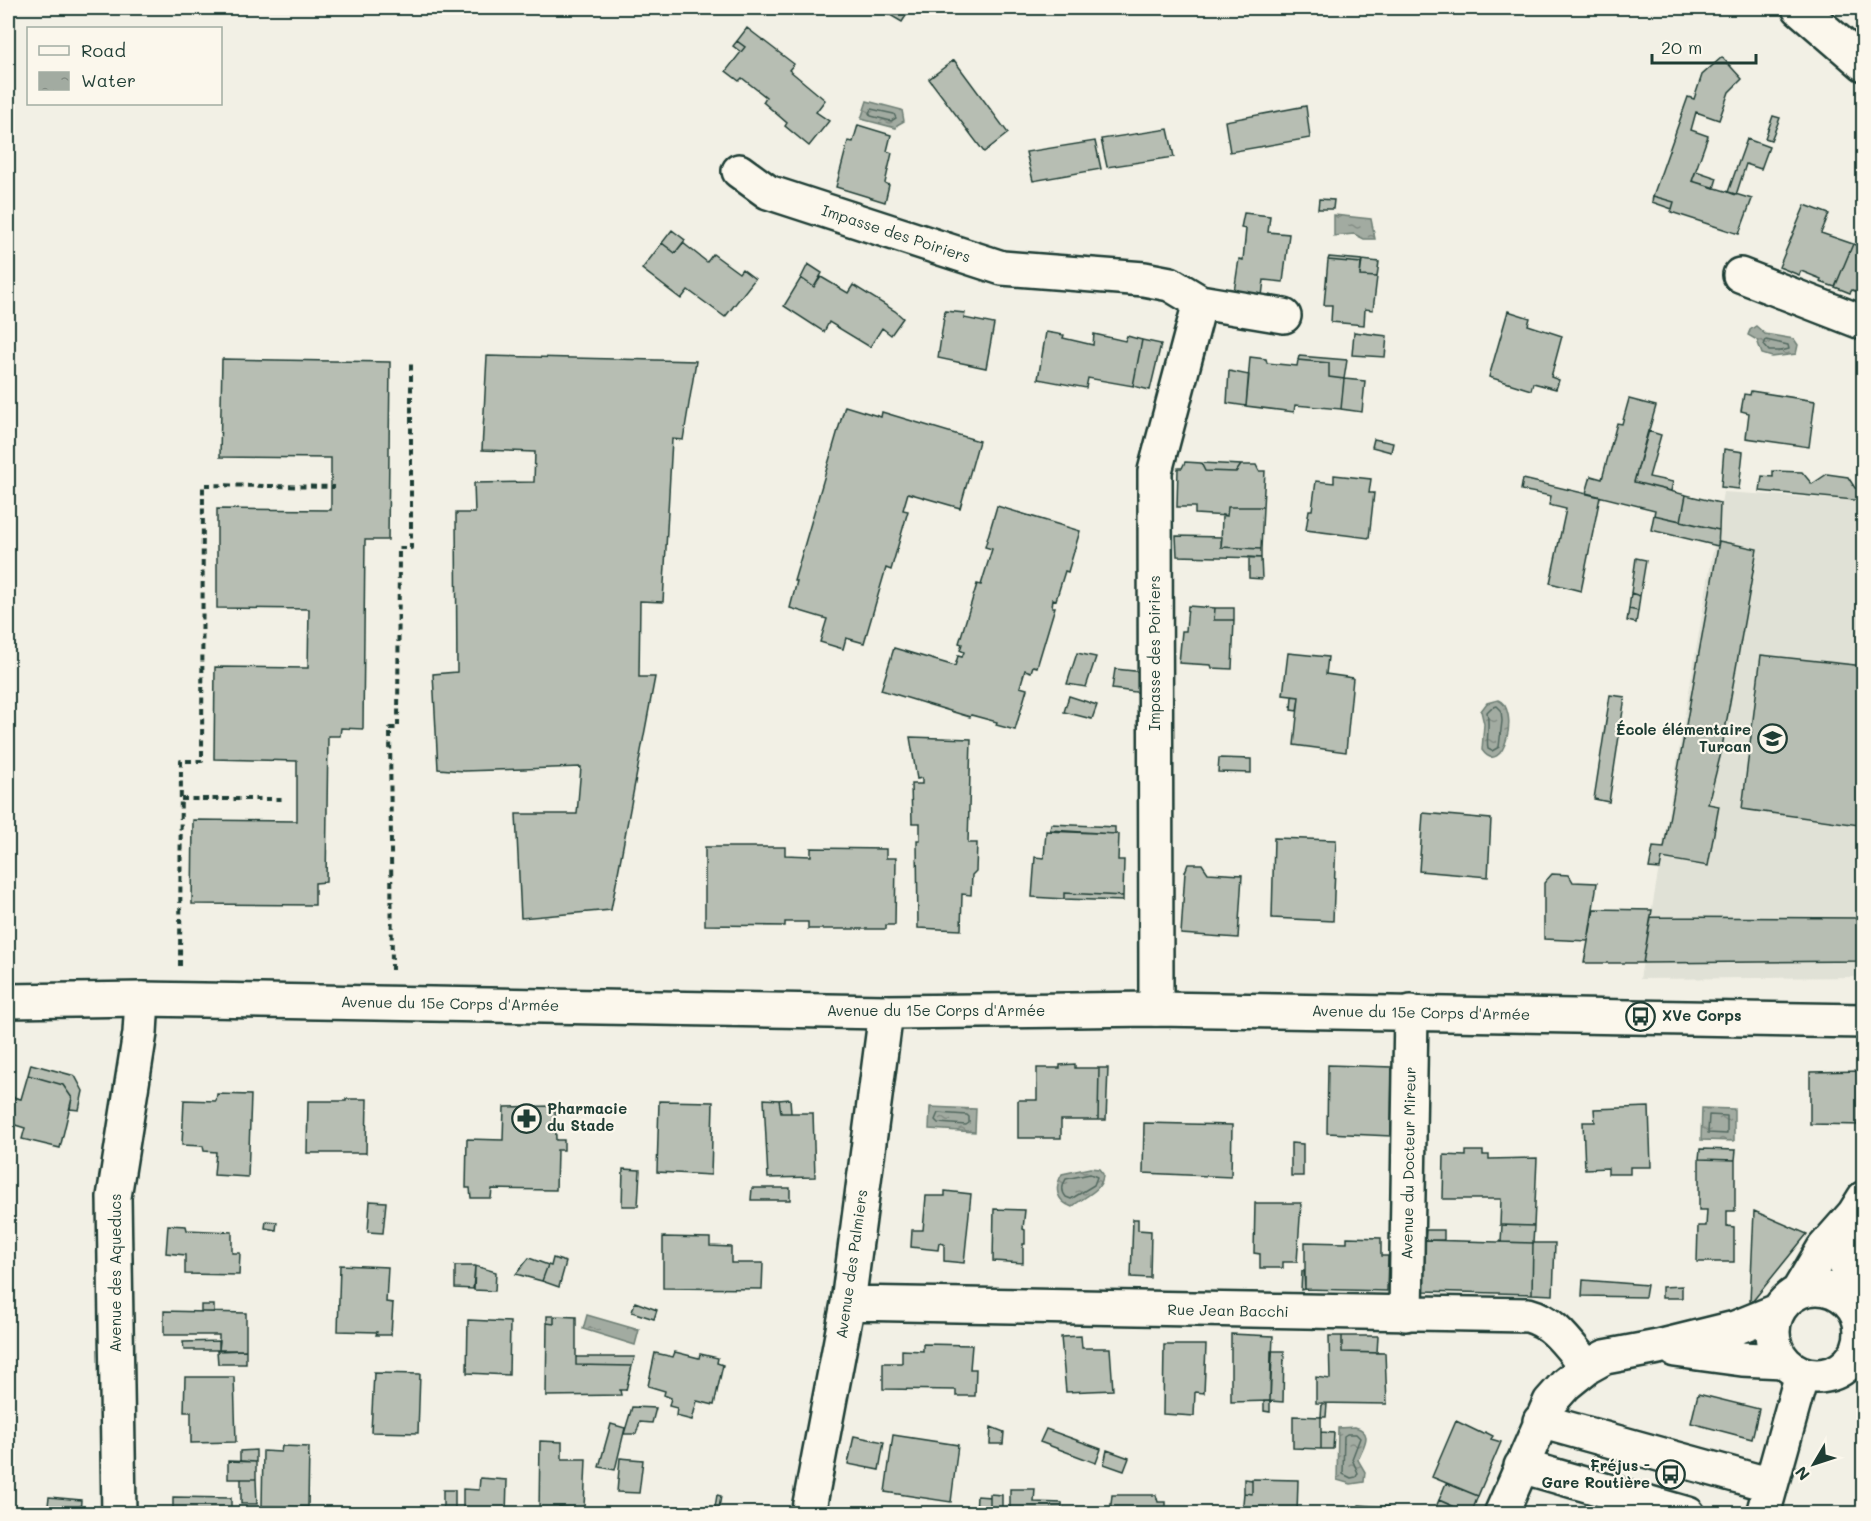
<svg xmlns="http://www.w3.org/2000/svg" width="1871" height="1521" font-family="Mali,sans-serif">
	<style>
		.built { fill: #e0e1d6 }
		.water { fill: url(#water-ripples); stroke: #6e7f75; stroke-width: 1.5 }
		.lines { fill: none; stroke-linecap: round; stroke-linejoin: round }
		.shore { stroke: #536960; stroke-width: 1.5 }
		.building { fill: #b7beb3; stroke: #1f3d34; stroke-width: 1.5 }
		.minor-casing { stroke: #1f3d34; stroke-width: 38 }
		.major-casing { stroke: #1f3d34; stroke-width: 38 }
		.path { stroke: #1f3d34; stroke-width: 4; stroke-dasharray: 6 4.5; stroke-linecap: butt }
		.minor { stroke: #fbf7ec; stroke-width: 33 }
		.major { stroke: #fbf7ec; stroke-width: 33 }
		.labels { text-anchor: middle; stroke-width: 4.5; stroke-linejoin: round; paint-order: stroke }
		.street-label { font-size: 15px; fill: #1f3d34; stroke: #fbf7ec }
		.poi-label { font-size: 15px; font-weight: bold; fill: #1f3d34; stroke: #fbf7ec; text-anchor: end }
	</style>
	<defs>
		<pattern id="water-ripples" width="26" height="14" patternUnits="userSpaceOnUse" patternTransform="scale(1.5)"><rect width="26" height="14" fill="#a2aba1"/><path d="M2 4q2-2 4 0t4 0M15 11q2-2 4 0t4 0" fill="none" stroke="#838c84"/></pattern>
	</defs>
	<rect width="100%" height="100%" fill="#f2f0e5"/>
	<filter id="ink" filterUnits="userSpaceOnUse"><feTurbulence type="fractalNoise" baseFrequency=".0167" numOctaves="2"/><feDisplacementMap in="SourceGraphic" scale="12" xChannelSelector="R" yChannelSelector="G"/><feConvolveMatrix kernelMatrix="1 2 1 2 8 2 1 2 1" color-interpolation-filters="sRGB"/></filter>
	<g filter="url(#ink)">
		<!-- built -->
		<path class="built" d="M1723 492 1863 501V977L1640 979Z"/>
		<!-- water -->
		<path class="water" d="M867 101 902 110 904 121 897 125 896 128 861 119Z
			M1334 215 1371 219 1375 239H1364L1354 234 1334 236Z
			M1756 326 1765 334 1794 339 1798 345 1796 354 1772 357 1762 354 1757 340 1748 335 1750 330Z
			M1498 700C1521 708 1503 780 1482 750L1484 724 1481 711 1487 703Z
			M930 1107 976 1109 975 1132 929 1129Z
			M1702 1108 1734 1109V1141L1701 1140Z
			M1090 1168 1099 1169 1103 1174C1103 1192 1083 1196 1072 1207 1056 1201 1054 1188 1062 1174Z
			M587 1315 639 1330 635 1345 583 1329Z
			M1355 1427C1376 1433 1361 1448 1358 1460L1365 1472 1364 1482 1351 1484 1337 1480 1338 1428Z"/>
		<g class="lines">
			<!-- shore -->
			<path class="shore" d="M871 109 894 114 896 118 891 121 871 116 869 113Z
				M1766 340 1788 345 1789 349 1781 351H1769L1764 345Z
				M1497 706 1501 710 1502 721 1499 747 1492 751 1488 749C1486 739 1490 726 1487 712L1491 708Z
				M938 1113 967 1115 969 1117V1123L966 1125 938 1123 935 1120Z
				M1709 1115 1727 1116V1134L1708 1133Z
				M1090 1174 1097 1177 1094 1185 1071 1199 1066 1197C1061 1191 1062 1185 1066 1179Z
				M1347 1434H1356L1360 1438 1352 1459 1358 1473 1356 1477 1351 1478 1343 1474 1344 1436Z"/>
		</g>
		<!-- building -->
		<path class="building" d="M878 8H911L902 22Z
			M747 28 794 64 789 70 825 100 816 112 829 121 809 146 785 126 787 123 763 102 766 97 742 78 739 81 726 71 745 47 737 41Z
			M737 41 745 47 741 52 733 46Z
			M1722 57 1742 79 1729 92 1719 120 1696 112 1691 130 1708 136 1692 181 1752 199 1739 234 1671 212 1674 202 1653 196 1688 97 1694 99 1702 75Z
			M954 60 1008 133 984 152 929 79Z
			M1306 106 1310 138 1230 152 1225 121Z
			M1773 116 1780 118 1771 140 1765 138Z
			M858 125 891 135 887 151 892 153 885 183 889 185 885 202 836 187 848 141 853 142Z
			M1168 129 1174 157 1107 167 1101 139Z
			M1747 139 1769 147 1761 169 1746 164 1736 195 1728 192Z
			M1095 141 1101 169 1033 181 1026 152Z
			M1696 171 1717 178 1714 188 1692 181Z
			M1653 196 1674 202 1672 209 1652 202Z
			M1319 199 1334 200 1333 209H1318Z
			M1805 205 1829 214 1821 233 1853 244 1835 287 1820 282 1821 279 1801 271 1799 275 1779 267Z
			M1244 213 1270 216 1268 232 1289 234 1283 282 1264 280 1262 296 1234 292 1239 259 1243 260 1246 229 1241 228Z
			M672 230 685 240 675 253 662 243Z
			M662 243 675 253 683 243 707 262 713 254 739 273 742 269 755 279 725 317 688 290 681 299 642 269Z
			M1853 244 1864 248V294L1852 290 1850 293 1835 287Z
			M1329 257 1362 260 1361 263 1328 260Z
			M1328 260 1361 263 1360 276 1377 277 1373 310 1365 309 1364 325 1331 322 1332 305H1324Z
			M1362 260 1379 262 1377 277 1360 276Z
			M808 264 822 273 814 287 801 278Z
			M821 277 848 293 853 285 895 311 903 318 891 335 882 328 870 347 829 322 824 332 784 306 801 278 814 287Z
			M945 311 965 313 964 318 994 324 986 368 938 358Z
			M1508 311 1530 318 1528 325 1562 336 1551 377 1559 380 1556 389 1533 383 1531 390 1489 377Z
			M1046 332 1064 335 1063 338 1093 345 1094 334 1125 341 1127 336 1142 340 1133 386 1088 378 1086 388 1038 379Z
			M1354 332 1387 336 1385 357 1352 355Z
			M1142 340 1161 344 1150 390 1133 386Z
			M487 356 696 361 683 440 672 439 663 602 640 601 639 677H655L611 910 521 918 516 814H577L581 767 464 771 438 769 433 674 457 672 456 513H475L474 483 534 482 535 452 482 450Z
			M1299 356 1347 360 1344 379 1329 377V363L1298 360Z
			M1250 357 1266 359 1267 363 1297 366 1298 360 1329 363V377L1344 379 1341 409 1295 405 1294 412 1246 406Z
			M222 359 390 362 388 540H365L363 729 341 728 340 736H328L326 882 315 883V905L192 904 193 820 297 821V761L214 759 215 667 308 668 309 609 217 608V509L331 510V458L220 457Z
			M1229 371 1249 375 1246 406 1227 403Z
			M1344 379 1365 381 1362 412 1341 409Z
			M1751 391 1815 401 1809 447 1746 438 1749 413 1741 411 1744 394 1750 395Z
			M1629 399 1656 406 1634 482 1686 495 1681 521 1654 515 1655 510 1586 493 1591 476 1602 479 1617 423 1622 424Z
			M845 406 881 417 882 412 979 441 960 508 908 493 903 510 908 511 891 570 886 568 864 643 846 638 843 649 820 642 827 619 790 608 797 581H794Z
			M1648 431 1661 435 1649 477 1673 482 1671 491 1634 482Z
			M1374 439 1393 443 1391 452 1372 447Z
			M1724 449 1743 452 1739 489 1721 487Z
			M1185 462 1201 463 1205 471 1236 472 1241 465H1256L1259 471H1265L1263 507H1228L1227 516 1195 514V507H1177L1178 468H1182Z
			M1201 463 1241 465 1236 472 1205 471Z
			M1773 471 1802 472 1812 484 1827 474 1848 477 1855 488 1864 489V501L1760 491 1762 476 1773 477Z
			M1334 475 1371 479 1369 493H1374L1369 538 1306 530 1309 510H1312L1316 481 1334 483Z
			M1523 479 1600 497 1581 591 1550 583 1566 509 1549 505 1551 496 1521 490Z
			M1686 495 1720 503 1719 530 1681 521Z
			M997 506 1080 531 1068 572 1065 571 1056 600 1053 599 1052 607H1055L1037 667 1033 666 1031 672 1025 670 1020 687 1027 689 1015 730 996 725 997 722 971 715 970 717 881 690 894 648 955 666 958 656 962 657 964 652 960 650 962 644 959 643 977 584 981 585 992 549 985 547Z
			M1228 507H1263L1261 549 1221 547 1222 515 1227 516Z
			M1654 515 1719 530 1718 546 1651 530Z
			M1176 536 1222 537 1221 547 1261 549V558L1177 556Z
			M1719 541 1757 549 1721 753 1708 804 1719 806 1708 866 1662 858 1660 869 1649 868 1653 847 1664 848Z
			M1249 557 1261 558 1262 579 1249 578Z
			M1636 558 1646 560 1640 596 1631 593Z
			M1631 593 1640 596 1638 611 1629 609Z
			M1188 606 1215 608 1214 620H1234L1232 669 1212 668 1211 665 1179 663 1182 631H1186Z
			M1215 608H1234V620H1214Z
			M1629 609 1638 611 1636 623 1627 621Z
			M1077 653 1096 657 1086 687 1067 684Z
			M1288 653 1328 657 1326 674 1353 678 1346 752 1294 745 1299 697 1283 695Z
			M1761 655 1864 666V794L1859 825 1742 809Z
			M1115 669 1144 672 1143 693 1112 689Z
			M1610 695 1625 697 1609 802 1594 799Z
			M1069 696 1097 705 1092 719 1064 712Z
			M1292 696 1299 697 1297 711 1291 710Z
			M910 737 971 739 968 843H977L976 871 972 875 971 895 962 894 961 930 918 928 917 840H920V823H912L911 784H922V778L917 779Z
			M1219 758 1251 759V773L1218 772Z
			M1423 813 1491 819 1488 877 1419 871Z
			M1051 824 1115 827V834L1050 830Z
			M1046 831 1119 834 1118 860H1124L1123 896 1064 893V899L1032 897 1035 857 1044 858Z
			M1274 838 1336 840 1333 921 1272 918Z
			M705 847H785V855L811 856V848L886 849V858H896L895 925H886V929H808V922H785V926L705 925Z
			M1188 864H1202L1208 873 1242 875 1238 938 1181 934 1185 872Z
			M1552 874 1569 875 1573 882 1597 883 1588 941 1544 939V883Z
			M1064 893 1123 896V901L1064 899Z
			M1594 909 1652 910 1643 963H1584Z
			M1651 917 1864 918V961L1643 963Z
			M31 1064 75 1076 83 1091 79 1110 70 1109 72 1098 63 1085 28 1075Z
			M1075 1064V1068H1099L1098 1120H1061V1138H1018V1100H1037V1068H1060V1065Z
			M1328 1065 1392 1067 1391 1136 1327 1133Z
			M1099 1068H1108L1106 1120H1098Z
			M1864 1071V1125L1810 1124V1072Z
			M28 1075 63 1085 72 1098 60 1148 22 1139 25 1128 12 1124 11 1127 8 1126V1096L21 1099Z
			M217 1094 251 1095 248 1177 214 1175 216 1152 204 1151 203 1146 182 1145 184 1100 216 1101Z
			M346 1099H367L366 1153H307L308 1101H346Z
			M764 1099 779 1100 781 1113H813L815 1177 768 1178Z
			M790 1099 791 1113H781L779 1100Z
			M659 1101 713 1102 711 1175 657 1172Z
			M555 1106 556 1140H564V1150H557L556 1190 492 1189 491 1198H471L470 1188H466L467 1139 503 1140 504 1107Z
			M1649 1107 1651 1167H1630V1174H1608V1168L1585 1169 1583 1122H1595L1594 1109Z
			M1144 1123 1232 1125 1231 1177 1143 1173Z
			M1291 1143 1303 1144V1176H1291Z
			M1700 1149 1736 1150 1735 1160 1699 1159Z
			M1466 1151H1483V1155H1489V1159L1537 1158 1534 1226 1500 1225 1501 1199H1443L1444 1155 1466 1156Z
			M1699 1159 1735 1160V1211H1727V1226L1734 1227V1262H1697L1698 1226H1706L1707 1210H1699Z
			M623 1169 640 1170 638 1206H622Z
			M752 1188H790V1200H751Z
			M945 1191 971 1194 964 1263 944 1261V1244L939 1243 938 1250 911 1247 912 1230H923L926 1196H945Z
			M370 1201 386 1202 383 1233 368 1232Z
			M1255 1203H1301L1297 1262H1283V1268H1260V1254L1254 1253Z
			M994 1209 1025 1210 1023 1229 1025 1230V1244H1023V1263L993 1261Z
			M1754 1211 1807 1234 1752 1302 1750 1301Z
			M1133 1219H1138V1230L1151 1231 1150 1278 1131 1277Z
			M266 1221 277 1222 276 1230 265 1228Z
			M168 1225 186 1226 187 1230 232 1232V1253H240L239 1275 185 1274V1255L166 1253Z
			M1502 1225 1534 1226 1533 1243 1501 1242Z
			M1426 1230H1444V1240H1425Z
			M663 1237 710 1238V1246L731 1247V1263H763L762 1289 663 1288Z
			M1347 1237 1381 1238V1256H1388L1387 1291 1305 1289V1242L1347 1243Z
			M1425 1240 1533 1243 1532 1294 1424 1291Z
			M1533 1243H1555L1553 1295 1532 1294Z
			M529 1258 548 1265 542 1281 516 1274Z
			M553 1258 566 1262 559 1287 542 1281 548 1265 551 1266Z
			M340 1265 388 1267 386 1302 393 1303 391 1335H376L377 1332 338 1331Z
			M455 1266H475L473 1289 455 1288Z
			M475 1266 496 1272 495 1291 474 1290Z
			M1302 1271H1304L1305 1289 1301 1290Z
			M1583 1280 1647 1285 1645 1297 1582 1296Z
			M1682 1286V1298H1662V1287Z
			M635 1302 657 1310 654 1319 632 1312Z
			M201 1305H214V1312H201Z
			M164 1311 246 1313V1350H219V1335H164Z
			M547 1316H554V1324L547 1323Z
			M554 1316 576 1317V1365L632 1366 626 1390H620L621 1395 546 1396 547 1323 554 1324Z
			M468 1320 510 1322 509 1375 467 1373Z
			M1231 1334 1273 1336 1270 1401 1231 1402Z
			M1081 1336 1082 1348H1110L1113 1390 1066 1392 1061 1337Z
			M1329 1336H1342V1352L1385 1353 1387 1404 1316 1403V1377L1330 1379Z
			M1342 1336H1378L1377 1353 1342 1352Z
			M220 1341 219 1350H184L183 1342Z
			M923 1344 972 1345 970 1369H976L975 1396H956V1390L883 1389V1363H902V1350L923 1351Z
			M1164 1345H1206L1204 1393 1195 1392 1194 1416 1163 1414Z
			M246 1350V1364H218L217 1351Z
			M1271 1351H1284L1283 1402 1270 1401Z
			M675 1352 699 1358 700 1354 718 1358 717 1363 723 1365 714 1405 697 1401 692 1420 676 1416 677 1408 669 1406 671 1398 664 1395 665 1391 648 1386 655 1353 673 1357Z
			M576 1357H635L632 1366 576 1365Z
			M374 1373 420 1374 418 1433 371 1432Z
			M185 1377H234L236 1442 191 1443V1412H184Z
			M1698 1394 1759 1409 1752 1439 1691 1423Z
			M1264 1401H1270V1412L1264 1411Z
			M1322 1403 1327 1404 1326 1417H1321Z
			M632 1407 656 1408 652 1423 640 1422 636 1434H624Z
			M1293 1416 1321 1417V1449L1293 1448Z
			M1456 1421 1483 1434 1485 1432 1493 1436 1491 1439 1501 1442 1478 1496 1432 1477Z
			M611 1424 625 1428 615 1470 599 1467Z
			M991 1427 1004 1432 1003 1444H990Z
			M1046 1429 1101 1449 1096 1463 1040 1442Z
			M1321 1432 1334 1433 1333 1449H1321Z
			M893 1435 958 1445 951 1502 885 1492Z
			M854 1436 884 1442 879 1470 848 1464Z
			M540 1441 562 1442V1459H586L584 1508 559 1507V1514L539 1513Z
			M282 1446 309 1447 308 1507 262 1506 263 1451 281 1452Z
			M256 1450V1462L240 1461V1451Z
			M1107 1450 1129 1458 1124 1471 1104 1464Z
			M620 1458 643 1460 639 1493 617 1492Z
			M228 1461 256 1462V1479H228Z
			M480 1478 507 1480 506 1514H463V1489L479 1490Z
			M241 1479H256L257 1504H241Z
			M1244 1479 1252 1480V1494L1244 1493Z
			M1252 1479 1298 1480 1297 1514H1242L1244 1493 1252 1494Z
			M1446 1483 1478 1496 1471 1514 1439 1500Z
			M1010 1489H1035L1034 1502 1062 1503V1514H1010Z
			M443 1490H455V1514H443Z
			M990 1494 1002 1495V1514H990Z
			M717 1495 721 1496 718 1514H714Z
			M1112 1495H1156L1158 1502H1166V1514H1110Z
			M977 1496 990 1497V1514H976Z
			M49 1497 81 1500 80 1514H47Z
			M173 1497 231 1498V1514H173Z
			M1439 1500 1469 1514H1433Z
			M1359 1505 1388 1507 1389 1512 1410 1514H1331V1510H1358Z"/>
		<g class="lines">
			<defs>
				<path id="minor" d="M739 171 768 192 1002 268 1144 279 1170 284 1200 302 1284 316
					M1740 275 1864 323
					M1156 1009 1155 471 1200 302
					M1773 1332a44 44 0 1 1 88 0a44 44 0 1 1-88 0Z
					M1798 1292 1824 1248 1854 1214 1864 1198
					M1846 1298C1847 1269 1847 1242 1854 1214
					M848 1303 1528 1315C1555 1322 1569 1346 1587 1367
					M1406 1314 1411 1012
					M1675 1350 1742 1359 1783 1361
					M1540 1421 1771 1485
					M1521 1466 1688 1514
					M119 1514 114 1197 140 1033 142 999
					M808 1514 848 1303 886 1012
					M1501 1514 1550 1402 1566 1384 1587 1367 1605 1357 1658 1347 1735 1328 1777 1311
					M1763 1514 1802 1374"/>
				<path id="major" d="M1799 8 1864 64
					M8 1001 142 999 886 1012 1156 1009 1864 1021"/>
			</defs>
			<!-- minor casing -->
			<use href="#minor" class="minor-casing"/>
			<!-- major casing -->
			<use href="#major" class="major-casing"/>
			<!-- path -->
			<path class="path" d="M181 799H285
				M180 966 181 761H202L203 485 335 487
				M392 970 390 728H398L399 548H411V360"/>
			<!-- minor -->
			<use href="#minor" class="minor"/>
			<!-- major -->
			<use href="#major" class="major"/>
		</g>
	</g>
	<!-- icons -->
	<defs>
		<symbol id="school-ring" viewBox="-11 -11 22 22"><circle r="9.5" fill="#fbf7ec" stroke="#1f3d34" stroke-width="1.5"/><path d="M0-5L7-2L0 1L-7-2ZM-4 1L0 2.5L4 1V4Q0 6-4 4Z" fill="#1f3d34"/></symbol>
		<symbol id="bus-ring" viewBox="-11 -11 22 22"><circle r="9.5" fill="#fbf7ec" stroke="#1f3d34" stroke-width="1.5"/><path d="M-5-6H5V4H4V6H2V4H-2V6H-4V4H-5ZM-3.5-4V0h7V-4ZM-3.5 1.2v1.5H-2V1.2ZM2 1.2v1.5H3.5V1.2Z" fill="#1f3d34"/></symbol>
		<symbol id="pharmacy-ring" viewBox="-11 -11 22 22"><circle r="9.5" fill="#fbf7ec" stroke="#1f3d34" stroke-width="1.5"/><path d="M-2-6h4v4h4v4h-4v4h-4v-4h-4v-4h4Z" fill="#1f3d34"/></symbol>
	</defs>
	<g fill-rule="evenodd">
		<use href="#school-ring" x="1756" y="722" width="33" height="33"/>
		<use href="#bus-ring" x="1624" y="1000" width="33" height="33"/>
		<use href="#pharmacy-ring" x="510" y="1102" width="33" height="33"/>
		<use href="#bus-ring" x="1654" y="1458" width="33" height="33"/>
	</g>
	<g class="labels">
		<!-- street labels -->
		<g class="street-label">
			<text transform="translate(896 234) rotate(18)" y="5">Impasse des Poiriers</text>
			<text transform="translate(1155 653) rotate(-90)" y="5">Impasse des Poiriers</text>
			<text transform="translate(450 1004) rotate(1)" y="5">Avenue du 15e Corps d'Armée</text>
			<text x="936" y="1016">Avenue du 15e Corps d'Armée</text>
			<text transform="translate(1421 1013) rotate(1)" y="5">Avenue du 15e Corps d'Armée</text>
			<text transform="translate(1409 1163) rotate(-89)" y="5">Avenue du Docteur Mireur</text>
			<text transform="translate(852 1264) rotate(-82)" y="5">Avenue des Palmiers</text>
			<text transform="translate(116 1273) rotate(-90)" y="5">Avenue des Aqueducs</text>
			<text transform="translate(1228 1311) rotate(1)" y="5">Rue Jean Bacchi</text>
		</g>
		<!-- poi labels -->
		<g class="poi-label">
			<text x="1751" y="735">École élémentaire<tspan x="1751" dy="17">Turcan</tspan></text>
			<text x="1662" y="1021" text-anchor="start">XVe Corps</text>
			<text x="547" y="1114" text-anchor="start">Pharmacie<tspan x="547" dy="17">du Stade</tspan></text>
			<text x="1650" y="1471">Fréjus -<tspan x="1650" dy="17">Gare Routière</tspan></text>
		</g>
	</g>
	<!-- margin -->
	<rect width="1871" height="1521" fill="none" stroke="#fbf7ec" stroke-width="30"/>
	<rect x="15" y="15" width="1841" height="1491" fill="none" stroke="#1f3d34" stroke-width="2" filter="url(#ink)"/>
	<!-- legend -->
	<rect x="27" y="27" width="195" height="78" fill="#fbf7ec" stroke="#a3ada2" stroke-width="1.5"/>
	<rect x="39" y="46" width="30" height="9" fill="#fbf7ec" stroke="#a3ada2" stroke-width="1.5"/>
	<text x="81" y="57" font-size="18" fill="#1f3d34">Road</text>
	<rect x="39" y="72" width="30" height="18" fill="url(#water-ripples)" stroke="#a3ada2" stroke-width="1.5"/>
	<text x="81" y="87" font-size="18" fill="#1f3d34">Water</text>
	<!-- north arrow -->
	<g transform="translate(1814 1464) rotate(231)" stroke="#fbf7ec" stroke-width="4.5" paint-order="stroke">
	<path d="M0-4.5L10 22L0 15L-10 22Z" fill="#1f3d34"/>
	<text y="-9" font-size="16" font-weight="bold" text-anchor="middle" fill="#1f3d34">N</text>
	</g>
	<!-- scale -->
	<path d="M1652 54v9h104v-9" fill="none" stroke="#1f3d34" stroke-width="3"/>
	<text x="1661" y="54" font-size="18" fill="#1f3d34" stroke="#fbf7ec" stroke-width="4.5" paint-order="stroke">20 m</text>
</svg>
